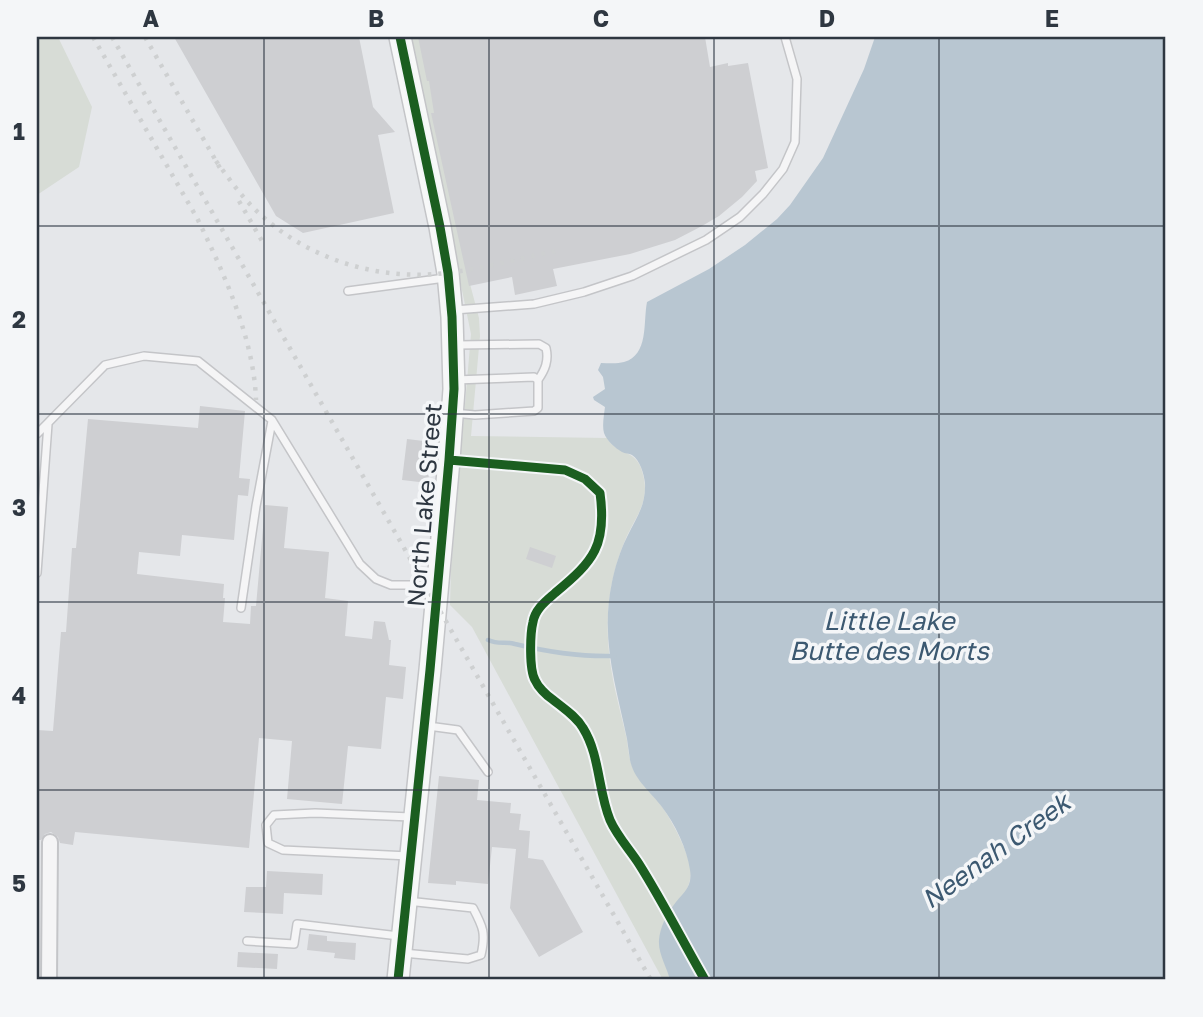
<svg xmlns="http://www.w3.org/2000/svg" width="1203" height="1017" font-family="'Golos Text',sans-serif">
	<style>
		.green { fill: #d7dcd6 }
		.water { fill: #b8c6d1 }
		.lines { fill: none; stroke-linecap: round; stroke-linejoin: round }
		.stream { stroke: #b8c6d1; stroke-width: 4.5 }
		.building { fill: #cecfd2 }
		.service-casing { stroke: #c4c5c8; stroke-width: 10 }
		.minor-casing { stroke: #c4c5c8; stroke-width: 18 }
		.secondary-casing { stroke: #c4c5c8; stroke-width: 24 }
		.service { stroke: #f5f5f6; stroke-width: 7 }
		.minor { stroke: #f5f5f6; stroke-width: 14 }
		.secondary { stroke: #f7f8f8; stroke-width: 21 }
		.rail { stroke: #ced0d1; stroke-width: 4.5; stroke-dasharray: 3.5 7; stroke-linecap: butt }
		.cycleway-casing { stroke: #f4f6f8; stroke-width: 13 }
		.cycleway { stroke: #1b5e20; stroke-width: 9 }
		.grid { fill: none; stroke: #2e3741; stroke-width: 2; stroke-opacity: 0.55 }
		.labels { text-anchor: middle; stroke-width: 7; stroke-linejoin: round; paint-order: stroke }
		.street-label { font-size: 24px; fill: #2e3741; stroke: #f4f6f8 }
		.water-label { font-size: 26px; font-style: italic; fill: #3c5971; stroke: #f4f6f8 }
		.neatline { fill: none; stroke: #2e3741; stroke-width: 2.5 }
		.grid-label { font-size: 23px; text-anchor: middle; font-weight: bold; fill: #2e3741 }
	</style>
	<rect width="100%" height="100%" fill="#e5e7ea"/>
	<!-- green -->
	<path class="green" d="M37 37H58L92 107 79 167 37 195Z
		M410 37H422L470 284 479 318 480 336 471 436 607 438C616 454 635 450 641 468 652 499 638 512 626 538 620 552 615 567 612 583 604 622 608 660 617 698 620 712 624 726 627 740 628 748 629 758 632 766 639 783 653 793 663 808 673 823 689 853 691 871 691 880 688 888 683 896L668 971 670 980H663L472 627 450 605 451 570 471 334Z"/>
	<!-- water -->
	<path class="water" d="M875 37H1166V980H670C667 967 658 954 659 940 660 928 666 915 673 906 682 893 693 888 690 870 687 849 675 824 662 807 651 792 634 780 630 760 629 753 628 746 627 739 616 685 600 639 612 582 615 567 620 551 627 537 636 518 646 506 645 483 644 474 640 460 632 455 629 453 625 454 622 452 615 448 607 441 604 433 602 426 604 415 605 407L594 400 593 397 605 389 603 377 598 370 601 363C608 363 617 364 624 362 649 355 643 322 647 302L709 269 745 245 777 219 790 205 823 158 864 69Z"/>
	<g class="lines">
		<!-- stream -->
		<path class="stream" d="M488 640C499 645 505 641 515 644 548 652 581 657 614 656"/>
	</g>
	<!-- building -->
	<path class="building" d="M174 37H359L373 107 395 132 378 135 394 213 303 233 276 216Z
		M418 37H705L710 67 728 63V66L748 63 768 168 755 171 757 181 742 197 719 216 702 226 675 240 630 254 553 269 557 286 515 295 512 277 469 286 431 113H434L429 81H427Z
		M200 406 245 411 239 478 250 479 248 496 238 495 234 540 182 535 180 556 139 552 137 574 224 584 223 598H225L223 622 250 624 251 606H256L265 505 288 507 284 548 329 552 325 598 348 601 345 636 372 639 374 621 385 622 389 640H391L389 665 406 667 403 699 386 697 381 749 348 746 342 804 287 799 292 741 259 738 249 848 75 832 73 845 60 843 58 837 51 832 45 834 41 840H37V730L53 731 61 632H66L72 548H76L88 419 198 428Z
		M407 439 432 442 428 483 402 480Z
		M530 547 556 556 552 568 526 559Z
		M439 776 479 780 477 800 511 803 510 813 521 814 519 830 530 831 528 858 543 860 583 932 539 957 510 908 516 849 492 847 488 884 456 881V885L428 883Z
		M267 871 323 874 322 895 284 893 283 914 244 912 246 887H266Z
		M309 934 327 936V941L356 943 355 960 334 958 335 953 307 950Z
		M238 952 278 954 277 969 237 967Z"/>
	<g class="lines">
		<defs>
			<path id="service" d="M348 291 445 278
				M454 310 534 304 584 292 632 276 706 240 740 217 763 194 783 169 795 142 797 79 785 37
				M457 345 539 344 546 348C549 361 545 370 538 380
				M453 413 475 415 534 411 538 408V380L534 377 455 380
				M37 434 105 365 144 356 198 361 272 420 360 564 376 579 391 585H436
				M37 573 48 424
				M241 608 256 506 272 421
				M428 726 458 730 488 772
				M409 856 283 850 268 843 266 825 274 815 315 813 411 817
				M247 941 294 944 297 924 399 936
				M403 953 468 959 481 955C486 933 483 927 473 908L407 901"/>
			<path id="minor" d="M49 980 50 842"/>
			<path id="secondary" d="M398 980 430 670 449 460 454 389 452 317 448 273 440 227 400 37"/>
		</defs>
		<!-- service casing -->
		<use href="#service" class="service-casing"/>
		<!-- minor casing -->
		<use href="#minor" class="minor-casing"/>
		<!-- secondary casing -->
		<use href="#secondary" class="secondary-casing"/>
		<!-- service -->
		<use href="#service" class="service"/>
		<!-- minor -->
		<use href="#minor" class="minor"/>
		<!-- secondary -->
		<use href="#secondary" class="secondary"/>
		<!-- rail -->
		<path class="rail" d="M93 37 197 218C224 273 254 339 256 400
			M112 37 651 980
			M145 37 220 168
			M216 161C230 180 243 199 261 215 307 257 372 279 435 274 475 271 516 259 556 251
			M239 201 262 241"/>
		<defs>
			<path id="cycleway" d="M449 460 565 470 585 479 600 493C607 545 594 561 555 593 546 601 535 609 533 622 530 634 529 669 535 680 538 687 546 695 552 699 563 708 576 716 583 728 600 755 598 791 610 820 617 836 630 850 639 864 663 902 683 942 705 980
				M398 980 430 670 449 460 454 389 452 317 448 273 440 227 400 37"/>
		</defs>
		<!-- cycleway casing -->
		<use href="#cycleway" class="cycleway-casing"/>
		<!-- cycleway -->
		<use href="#cycleway" class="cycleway"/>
	</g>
	<!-- grid -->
	<path class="grid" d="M264 37V980M489 37V980M714 37V980M939 37V980M37 226H1166M37 414H1166M37 602H1166M37 790H1166"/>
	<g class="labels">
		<!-- street labels -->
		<g class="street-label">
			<text transform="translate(425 505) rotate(-85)" y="8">North Lake Street</text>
		</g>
		<!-- water labels -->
		<g class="water-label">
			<text x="889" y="630">Little Lake<tspan x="889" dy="30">Butte des Morts</tspan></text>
			<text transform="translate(996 851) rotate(-36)" y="9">Neenah Creek</text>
		</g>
	</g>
	<!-- border -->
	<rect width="1203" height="1017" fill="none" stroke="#f4f6f8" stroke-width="77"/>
	<rect x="38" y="38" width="1126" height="940" class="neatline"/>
	<g class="grid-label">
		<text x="151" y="27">A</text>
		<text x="376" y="27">B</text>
		<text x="601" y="27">C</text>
		<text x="827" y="27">D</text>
		<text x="1052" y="27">E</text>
		<text x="19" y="140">1</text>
		<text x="19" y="328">2</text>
		<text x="19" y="516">3</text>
		<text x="19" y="704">4</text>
		<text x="19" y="892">5</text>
	</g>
</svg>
